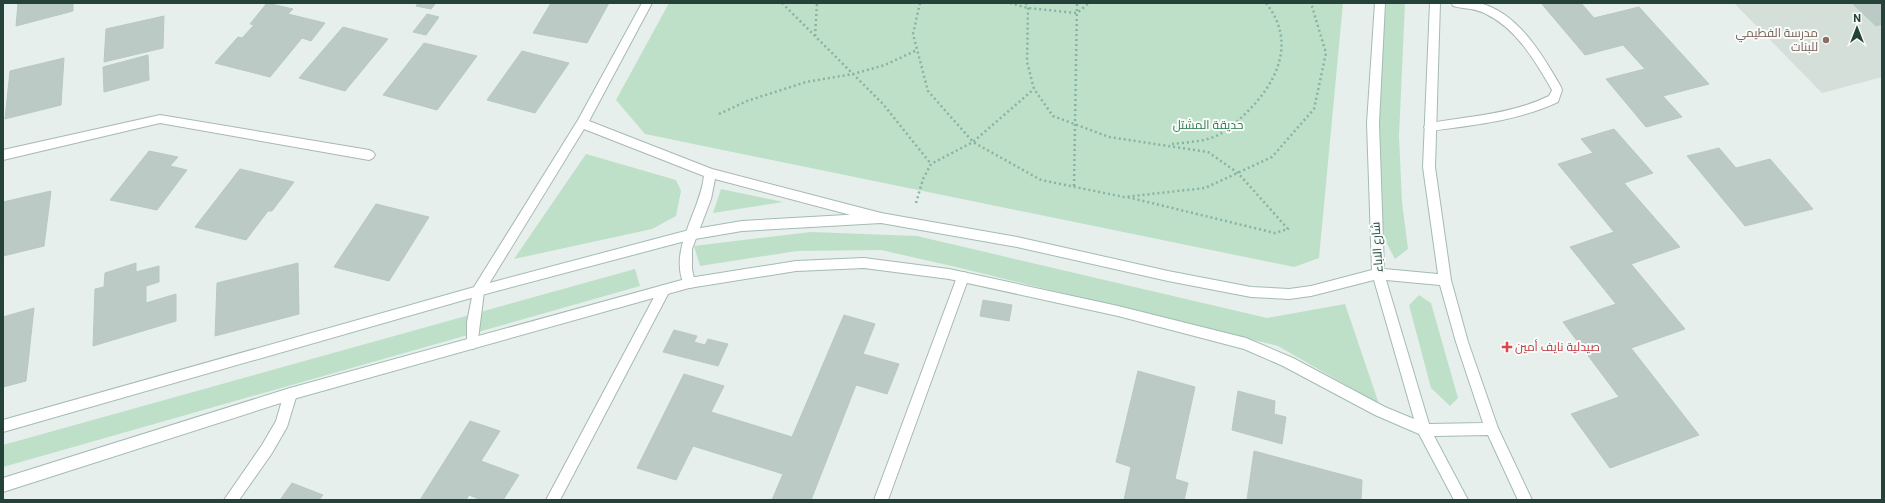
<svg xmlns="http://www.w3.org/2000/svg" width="1885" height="503" font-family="Roboto,Cairo,sans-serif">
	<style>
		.built { fill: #d4dfda }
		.green { fill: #bfe0c8 }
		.building { fill: #bbcac4; stroke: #b8c9c2 }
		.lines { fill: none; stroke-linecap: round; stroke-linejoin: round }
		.street-casing { stroke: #a8b8b2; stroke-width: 2 }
		.secondary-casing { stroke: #a4bbb3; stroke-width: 2 }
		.path { stroke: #86b3a5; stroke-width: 2.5; stroke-dasharray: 2 3; stroke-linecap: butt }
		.street { fill: #fff; fill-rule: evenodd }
		.secondary { fill: #fff; fill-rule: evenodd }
		.education-dot { fill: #8d6e63; stroke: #f7fbf9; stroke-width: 1.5 }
		.health-dot { fill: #e0444e; stroke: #f7fbf9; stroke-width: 1.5 }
		.labels { text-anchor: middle; stroke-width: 4; stroke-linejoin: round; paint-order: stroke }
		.education-label { font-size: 12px; fill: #785e54; stroke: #f7fbf9; text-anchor: end }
		.park-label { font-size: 12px; fill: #2d7a4b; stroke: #f7fbf9 }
		.street-label { font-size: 12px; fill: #24423a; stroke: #f7fbf9 }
		.health-label { font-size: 12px; fill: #be3a42; stroke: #f7fbf9; text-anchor: start }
	</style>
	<rect width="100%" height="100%" fill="#e6efeb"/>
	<!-- built -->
	<path class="built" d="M1734 3H1882V77L1822 93Z"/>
	<!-- green -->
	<path class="green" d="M669 3H1343L1319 258 1294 267 645 134 616 100Z
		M1384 3H1405L1399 136 1402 202 1408 249 1395 259 1385 240 1378 199 1376 131Z
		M586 154 676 180 681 191 676 216 652 229 514 259Z
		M721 189 783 202 713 213Z
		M811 232 917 236 1267 318 1345 304 1379 404 1278 346 956 267 881 250 797 251 700 266 694 246Z
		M635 269 640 286 3 467V445Z
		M1419 295 1431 303 1458 398 1450 406 1431 388 1409 305Z"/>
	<!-- building -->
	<path class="building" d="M18 3H73V11L16 26Z
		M267 3 293 9 288 14 325 23 311 41 302 38 270 77 215 63 238 37 242 38 254 25 250 24Z
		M418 3H436L431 9 416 6Z
		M551 3H609L587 43 533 33Z
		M1541 3H1581L1594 18 1639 7 1709 84 1663 96 1682 117 1646 127 1606 79 1645 69 1623 45 1585 55Z
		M1852 3H1882V24L1876 26Z
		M427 14 439 17 426 35 413 32Z
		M164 16 163 48 104 62 106 29Z
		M343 27 388 39 345 91 299 78Z
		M424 43 477 56 437 110 383 95Z
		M522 51 569 63 535 113 487 100Z
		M148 55 149 80 104 92 103 67Z
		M64 58 61 105 5 119 10 71Z
		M1614 129 1653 173 1624 183 1680 247 1631 264 1685 329 1631 348 1699 435 1610 468 1571 414 1619 397 1563 322 1616 304 1570 247 1614 232 1558 164 1593 153 1581 139Z
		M1719 148 1736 168 1770 159 1813 209 1745 226 1687 156Z
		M149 151 178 157 170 166 187 170 157 210 110 200Z
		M240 169 294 182 272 211H268L246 240 195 227Z
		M51 191 44 246 3 256V202Z
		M376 204 429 217 389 281 334 267Z
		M136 263V272L159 266V282L146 286V303L176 294V321L93 346 95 289 104 287 105 273Z
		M298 263 299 314 215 336 217 283Z
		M983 300 1012 305 1009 321 980 316Z
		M34 308 26 381 3 387V317Z
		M844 315 875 324 863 354 899 364 887 394 856 385 811 500H772L783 474 693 446 676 480 637 468 684 374 724 386 711 412 792 437Z
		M674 330 697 336 694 342 705 345 708 339 728 344 718 366 663 352Z
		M1138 371 1195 387 1175 479 1188 483 1184 500H1124L1131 467 1116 462Z
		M1238 391 1275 401 1274 414 1286 417 1282 444 1232 430Z
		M470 421 500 431 481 461 519 475 503 500H481L469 495 466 500H420Z
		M1254 451 1362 480 1361 500H1247Z
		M292 483 323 495 319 500H280Z"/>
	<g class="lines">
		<defs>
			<path id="street" d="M642 3H652L589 121 712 169 881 213 885 215 887 218 885 221 881 223 715 179 711 199 692 249V269L695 283 693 287 689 288 685 287C667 250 700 213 704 176L584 129 484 292 477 347 473 349 469 347 467 343V322L474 287 578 120Z
				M1452 3C1461 3 1471 2 1479 3 1518 12 1543 56 1561 87L1562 90 1558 102C1517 121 1474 125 1430 131L1426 130 1424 127 1426 124 1430 123C1471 116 1512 114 1549 96L1552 90C1536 62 1516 28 1486 14 1476 8 1464 9 1453 6Z
				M160 115 369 150 373 152 375 155 373 158 369 160 160 123 3 160V150Z
				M963 272 967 273 969 277 888 500H874L957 277 959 273Z
				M664 285 668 286 670 290 668 294 560 500H546L660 286Z
				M290 388 295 390 297 394 287 427 272 453 239 500H224L262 445 276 421 285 390Z"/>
			<path id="secondary" d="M1375 3H1385L1379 123 1384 269 1438 274 1423 167 1430 3H1440L1435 167 1451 280 1468 342 1498 428 1532 500H1518L1488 435 1434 436 1468 500H1454L1419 434 1375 415 1283 366 1244 349 1118 316 949 279 864 268 796 271 689 288 290 400 3 492V478L290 388 689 278 796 261 864 258 949 269 1118 306 1246 338 1293 358 1385 407 1414 419 1374 280 1311 296 1289 299 1251 297 1168 281 1017 247 881 223 742 231 689 240 478 296 3 432V420L478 286 689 230 742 221 881 213 1017 237 1168 271 1251 287 1289 289 1311 286 1372 270 1367 123ZM1386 280 1440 285 1456 342 1483 423 1429 424Z"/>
		</defs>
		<!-- street casing -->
		<use href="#street" class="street-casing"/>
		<!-- secondary casing -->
		<use href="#secondary" class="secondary-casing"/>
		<!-- path -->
		<path class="path" d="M782 3 883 104 931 164
			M920 3 913 34 928 91 973 142 1041 180 1124 197 1205 188 1272 157 1314 109 1326 53 1311 3
			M1010 3 1028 8 1077 13 1089 3
			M1026 3 1028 8 1027 62 1034 89 1053 116 1109 137 1208 152 1238 173 1288 229 1275 233 1127 197
			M815 36 817 3
			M719 114 747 101 806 82 853 74 885 65 917 50
			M1172 144C1187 142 1206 142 1220 134 1229 129 1238 121 1246 113 1277 83 1297 42 1266 3
			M1074 186 1077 3
			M916 203 923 179 931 164 973 142 1034 89"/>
		<!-- street -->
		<use href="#street" class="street"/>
		<!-- secondary -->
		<use href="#secondary" class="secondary"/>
	</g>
	<!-- markers -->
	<circle class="education-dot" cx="1826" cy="40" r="4"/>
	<path class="health-dot" d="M1505 341h4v4h4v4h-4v4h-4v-4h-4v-4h4z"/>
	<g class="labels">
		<!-- education labels -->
		<g class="education-label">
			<text x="1818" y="37">مدرسة الفطيمي<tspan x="1818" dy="14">للبنات</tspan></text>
		</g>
		<!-- park labels -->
		<g class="park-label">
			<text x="1208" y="129">حديقة المشتل</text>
		</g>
		<!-- street labels -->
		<g class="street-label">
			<text transform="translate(1377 247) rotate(-94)" y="4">شارع الاباء</text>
		</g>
		<!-- health labels -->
		<g class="health-label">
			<text x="1515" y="351">صيدلية نايف أمين</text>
		</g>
	</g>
	<!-- border -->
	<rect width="1885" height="503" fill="none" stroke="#24423a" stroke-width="8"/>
	<!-- north arrow -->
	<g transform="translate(1857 28)" stroke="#f7fbf9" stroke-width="3" paint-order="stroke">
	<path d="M0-3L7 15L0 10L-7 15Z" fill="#24423a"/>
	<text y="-6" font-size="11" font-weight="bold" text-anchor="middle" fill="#24423a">N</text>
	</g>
</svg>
